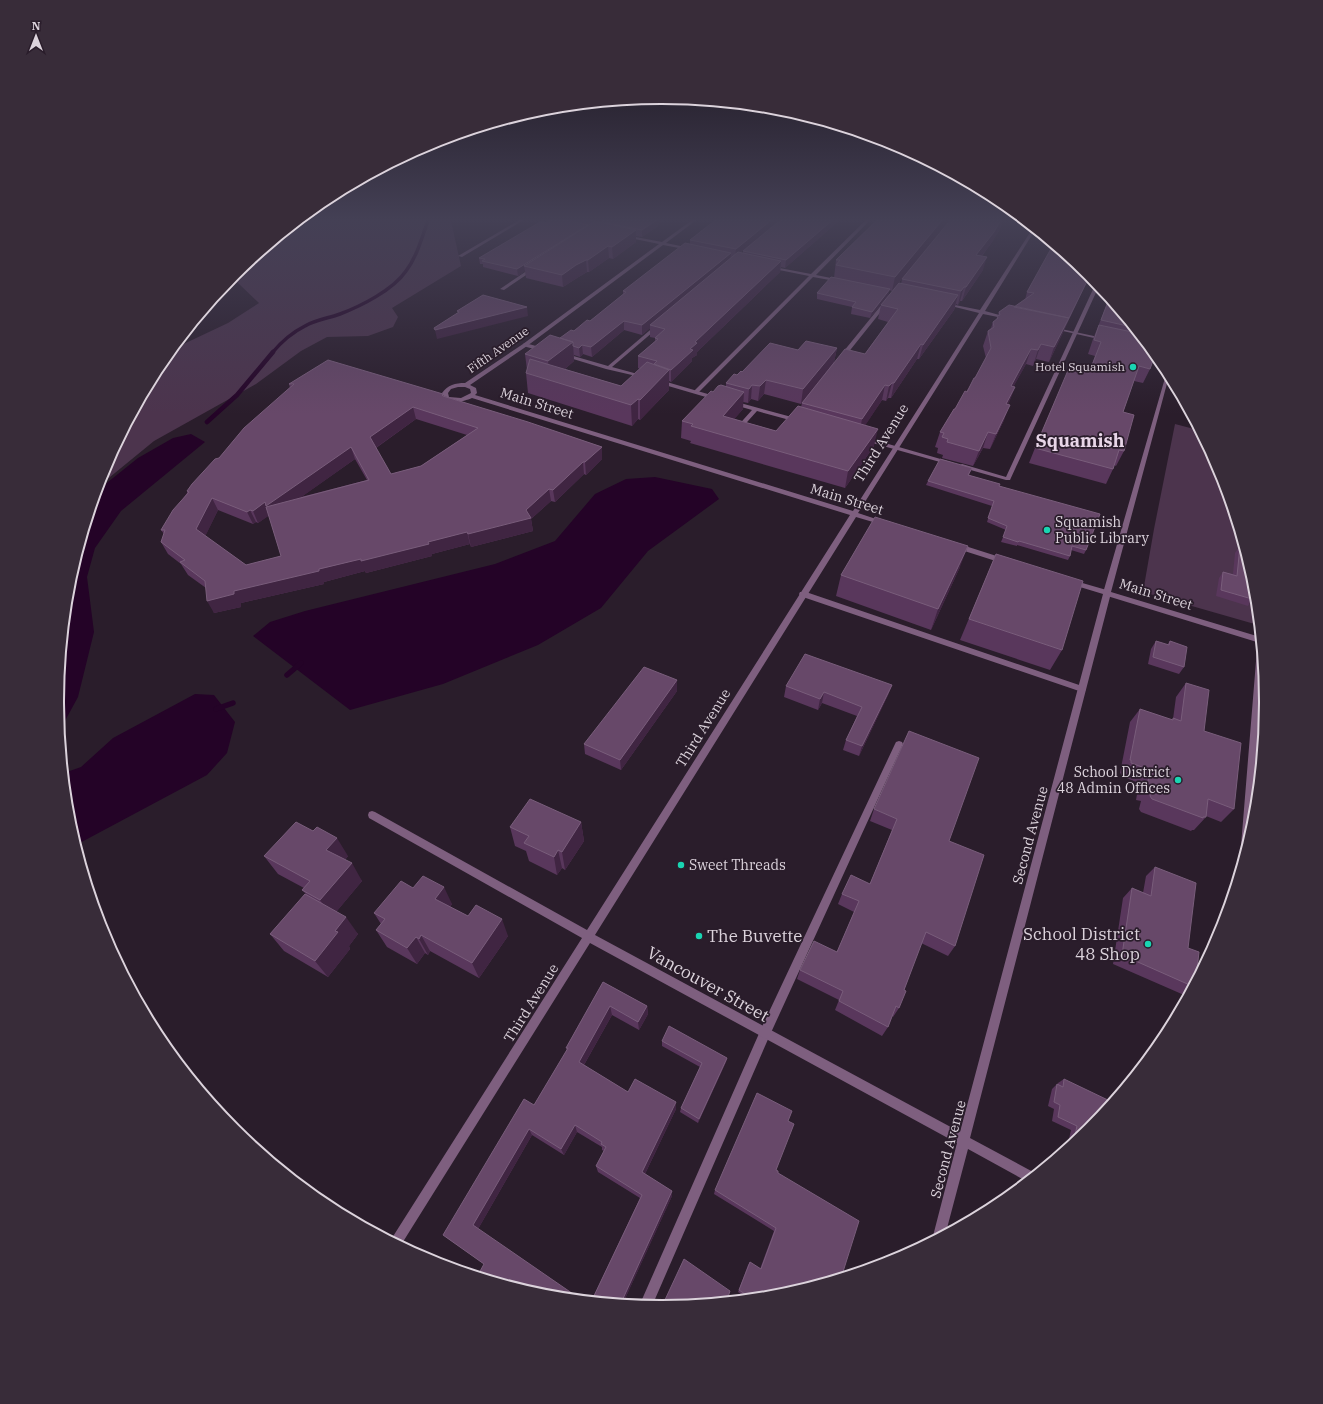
<svg xmlns="http://www.w3.org/2000/svg" width="1323" height="1404" font-family="'IBM Plex Serif',serif">
	<style>
		.green { fill: #4c344d }
		.water { fill: #240327 }
		.lines { fill: none; stroke-linecap: round; stroke-linejoin: round }
		.stream-far2 { stroke: #240327; stroke-width: 3.5 }
		.stream-far1 { stroke: #240327; stroke-width: 4.5 }
		.stream { stroke: #240327; stroke-width: 5.5 }
		.service { fill: #7e5f7f; fill-rule: evenodd }
		.minor { fill: #7e5f7f; fill-rule: evenodd }
		.tertiary { fill: #7e5f7f; fill-rule: evenodd }
		.wall { fill: #59375c; fill-rule: evenodd }
		.shaded-wall { fill: #402542 }
		.building { fill: #674869; stroke: #795d7b; fill-rule: evenodd }
		.poi-dot { fill: #19d5b2; stroke: #2a1d2b; stroke-width: 1.5 }
		.labels { text-anchor: middle; stroke-width: 3.5; stroke-linejoin: round; paint-order: stroke }
		.far-street-label { font-size: 12px; fill: #dcd3dc; stroke: #2a1d2b }
		.far-poi-label { font-size: 12px; fill: #dcd3dc; stroke: #2a1d2b; text-anchor: end }
		.street-label { font-size: 14px; fill: #dcd3dc; stroke: #2a1d2b }
		.poi-label { font-size: 14px; fill: #dcd3dc; stroke: #2a1d2b; text-anchor: start }
		.near-poi-label { font-size: 17px; fill: #dcd3dc; stroke: #2a1d2b; text-anchor: end }
		.near-street-label { font-size: 17px; fill: #dcd3dc; stroke: #2a1d2b }
		.far-town-label { font-size: 18px; font-weight: bold; fill: #e8d6e8; stroke: #2a1d2b }
		.rim { fill: none; stroke: #dcd3dc; stroke-width: 2 }
	</style>
	<rect width="100%" height="100%" fill="#2a1d2b"/>
	<!-- green -->
	<path class="green" d="M303 218H452L451 221 461 266 392 308 398 317 393 327 368 336 327 337 301 351 256 384 154 441 99 486 103 470 159 366 173 349 228 323 259 303 237 282 236 273Z
		M1175 424 1198 430 1220 471 1254 584 1258 625 1143 592 1154 529Z"/>
	<!-- water -->
	<path class="water" d="M191 434 205 442 121 511 95 548 87 577 94 632 78 697 60 730 57 702 69 584 94 500 103 486 138 458 173 438Z
		M655 477 712 489 719 499 648 551 601 608 538 645 443 684 350 710 253 636 270 622 305 611 495 564 555 541 595 494 626 479Z
		M195 694 214 695 235 722 227 753 207 775 76 845 69 820 64 773 81 767 113 738Z"/>
	<g class="lines">
		<!-- stream-far2 -->
		<path class="stream-far2" d="M272 353C282 341 291 333 305 326 315 320 329 318 340 314 361 306 393 290 406 271 418 255 422 236 429 218"/>
		<!-- stream-far1 -->
		<path class="stream-far1" d="M207 422 237 395 273 352"/>
		<!-- stream -->
		<path class="stream" d="M287 675 301 663
			M216 709 233 703"/>
		<!-- service -->
		<path class="service" d="M531 268 535 269 504 290 500 289Z
			M1097 284 1099 286 1010 480H1006L960 467V465L962 464 1006 477 1095 285Z
			M883 303 887 304 843 359H839V357Z
			M656 325 660 326 612 367 645 376V378L606 369 560 355 563 353 608 366Z
			M525 343 547 349 548 350 545 352 523 346V344Z
			M660 380 718 397 719 398 716 400 658 383V381Z
			M733 401 799 419 800 420 797 422 757 411 739 431H735V429L752 410 731 404V402Z
			M864 437 951 462 952 463 949 465 947 464 862 440 861 439Z
			M800 592H806L1085 687 1086 689 1085 691H1079L800 596 799 594Z
			M1261 646 1263 673 1252 828 1245 850 1243 849 1241 846 1257 649Z
			M899 741 902 742 903 744 769 1037 652 1306 640 1304 761 1029 895 744 896 742Z"/>
		<!-- minor -->
		<path class="minor" d="M523 218H527L462 257 458 256Z
			M539 218H545L562 222 560 223Z
			M695 218H699L666 243 690 248V250L663 245 527 346 470 385 476 388 477 393 475 395 853 511 979 313 943 304 945 303 980 310 1033 228 1035 230 985 311 1010 318 1008 319 983 314 858 513 885 522 886 523 883 525 856 517 595 935 960 1132 1103 594 1070 584 1069 582 1072 580 1110 591 1111 593 970 1138 1035 1173 1026 1181 968 1149 946 1232 934 1239 933 1236 957 1143 590 943 401 1245 391 1239 392 1238 582 938 369 818 368 815 369 812 372 811 375 812 587 930 850 515 472 398C465 401 452 405 445 399 444 398 443 394 442 393 448 385 455 383 465 383L523 344 659 244 625 237V235L662 242ZM458 387H465L470 389 471 393 461 398 449 397 448 393 451 389Z
			M868 218H872L816 275 841 280V282L813 277 698 393H694V391L809 276 769 268V266L811 274Z
			M1052 327 1103 338 1105 339 1103 340 1054 329 1052 328Z
			M955 544H959L1006 559 1007 561 1004 563H1002L955 548Z"/>
		<!-- tertiary -->
		<path class="tertiary" d="M1167 371 1169 376 1111 592 1260 637V643L1104 595 1103 593Z"/>
	</g>
	<!-- wall -->
	<path class="wall" d="M560 218H667L658 224V226L642 237 636 236V242L613 259 609 258 589 272H587L577 278 563 287 526 278 525 271 518 276 483 267V264H480L479 258 545 223Z
		M718 218H782L740 253H743V251L842 218 785 268 781 267 780 272 697 352V355L692 358V361L671 382 669 381V390L640 420 638 419 632 426 528 393 526 373 527 370 525 354 560 338 590 321 623 295V291L690 244V240ZM650 328V337L655 338V341L638 356V368L640 369 621 386 565 369 574 361V355L580 357 583 354 592 357 624 330 642 335Z
		M879 218H951L892 291 889 290 888 296 870 318 851 314 852 307 817 299V293L834 278 836 260Z
		M952 218H1005L1002 222 1000 229 990 245 982 256 983 270 962 301H960L958 305 956 304 954 310 919 359H917L891 398H888L886 401 882 400 865 425 874 446 845 488 690 443 691 441 681 438 682 421 713 392 726 387V383L742 372 798 350 837 348 834 362 865 354 888 322 878 319 881 305 901 284 902 279ZM824 375 802 403 801 407 776 431 734 419 743 409V402L748 403 751 399 758 401 764 394 801 404Z
		M1089 275 1065 328 1049 362 1036 359 1033 366 1026 364 1013 387H1015L1008 404 1004 420 990 449 983 448 973 466 942 458 943 455 937 453 938 448 935 447 940 432 975 378 986 358 983 346 988 331 991 328 993 322 996 320 999 312 1014 307 1025 300 1027 292Z
		M1109 299 1155 355 1150 369 1143 383 1134 381 1123 412 1124 451 1116 466 1114 465 1113 469 1106 484 1029 463 1035 448 1089 372 1095 356 1088 354 1093 339Z
		M289 384 444 396 602 447V459L586 475 584 474 555 502 551 501 531 519 533 531 471 547 470 544 432 554V556L366 573 365 571 324 582V584L241 603V607L214 613 206 588 188 575 181 564 168 554 161 542 164 534 161 530 187 493V491L219 458 290 388ZM416 419 467 435 421 466 391 474 376 448ZM355 459 367 480 301 497ZM218 510 253 524 256 522 258 523 269 515 281 556 246 565 205 536Z
		M972 468 969 475 999 486 1086 550 1084 554 1071 550 1070 556 1068 560 1017 545V546L1001 542 1006 530 987 522 992 506 926 485 928 481Z
		M1240 546 1252 599 1248 606 1216 596 1219 578 1223 572 1233 574 1235 553Z
		M996 554 1062 650 1050 670 960 640Z
		M960 567 931 630 836 596 841 575Z
		M1156 641 1167 645 1170 641 1184 667 1179 674 1148 664 1151 649Z
		M677 680V691L621 770 585 754 584 744Z
		M1186 683 1234 809 1221 822 1206 816V817L1194 830H1192L1191 831 1141 812 1139 809 1141 801 1136 800 1139 783 1121 776V774L1120 773 1130 722 1140 709 1172 720 1173 719 1176 697Z
		M892 685 888 695 859 756 843 750 846 740 857 716 822 703 818 710 784 697 786 686Z
		M874 809 949 841 955 946 948 956 921 943 904 990 899 1008 893 1017 892 1016 888 1027 882 1036 835 1010 839 1000 797 979 800 970 837 952 854 912 838 904 842 894 870 884 892 830 870 821Z
		M581 822 584 841 565 870 562 868 557 875 529 861 526 851 515 846 510 827Z
		M264 856H348L345 860 362 881 336 912 358 934 349 946 350 949 328 977 284 951 270 934 306 894 302 890 304 888 278 874Z
		M1155 867 1188 948 1196 978 1189 992 1184 995 1113 964 1123 898 1132 888 1143 893 1146 876Z
		M413 888 452 904 450 907 508 936 479 978 430 951 428 955 425 953 417 964 387 947 376 930 381 924 374 913Z
		M603 982 647 1006 648 1014 639 1030 612 1015 584 1065 628 1092 676 1109 645 1174 672 1191V1196L623 1303 592 1300 640 1198 598 1172 596 1166 604 1151 602 1150V1147L577 1132 564 1155 532 1135 478 1229 484 1264 443 1235 534 1105 567 1050 566 1048Z
		M662 1041 727 1058 726 1062 698 1123 680 1112 681 1108 700 1067 662 1046Z
		M1064 1079 1089 1130 1074 1141 1069 1139 1071 1130 1052 1121 1054 1109 1048 1106 1052 1089 1057 1084 1058 1085V1083Z
		M788 1121 776 1170 842 1275 839 1276 779 1295 747 1298 738 1292 748 1265 750 1262 760 1269 774 1231 714 1194 715 1190Z"/>
	<!-- shaded-wall -->
	<path class="shaded-wall" d="M598 218H609L594 227V220Z
		M657 218H667L658 224V226L642 237V230Z
		M774 218H782L735 257 736 249Z
		M835 218H842L785 268 786 260Z
		M944 218H951L892 291 895 277Z
		M1000 218H1005L1002 222 1000 229 990 245 972 268 976 255Z
		M588 225 524 266 525 271 518 276 517 269Z
		M636 230V242L613 259 612 247Z
		M608 246 609 258 589 272 588 260Z
		M731 253 730 261 650 325V328L642 335V325Z
		M987 257 983 270 962 301 966 287Z
		M586 260 587 272 577 278 563 287 562 275 576 265Z
		M781 261 780 272 697 352V355L692 358V361L671 382V370L695 342Z
		M1090 275V276L1065 328 1069 318Z
		M964 287 960 301 958 305 961 291Z
		M890 289 888 296 870 318 872 312Z
		M958 295 954 310 919 359 923 345Z
		M527 307 528 316 437 339 435 330Z
		M1069 318 1063 333 1049 362 1054 347Z
		M624 321V330L592 357 591 347Z
		M573 342 574 361 551 381 548 361Z
		M921 344 917 359 891 398 894 383Z
		M1041 344 1036 359 1033 366 1038 350Z
		M582 345 583 354 580 357 579 348Z
		M837 348 834 362 801 404 803 389Z
		M1031 349 1026 364 1005 402 1011 386Z
		M669 370V390L640 420V400Z
		M766 380 764 394 758 401 760 386Z
		M892 383 888 398 886 401 889 386Z
		M752 385 751 399 748 403 749 389Z
		M885 385 882 400 859 435 862 419Z
		M1015 387 1009 403 1001 419 1006 404Z
		M744 392 743 409 722 434 723 416Z
		M638 399V419L632 426 631 405Z
		M1010 405 1004 420 990 449 996 434Z
		M413 407 416 419 374 449 370 437Z
		M878 429 874 446 845 488 848 471Z
		M988 432 983 448 973 466 979 451Z
		M351 447 355 459 272 518 270 515 258 523 253 511 265 502Z
		M602 447V459L586 475 585 462Z
		M583 462 584 474 555 502 553 490Z
		M549 489 551 501 531 519 533 531 471 547 468 534 526 510Z
		M212 498 218 510 203 541 196 529Z
		M250 510 256 522 253 524 247 512Z
		M467 532 470 544 432 554V556L366 573 365 571 324 582V584L241 603V607L214 613 207 601 234 591Z
		M968 546 960 567 931 630 938 609Z
		M677 680V691L621 770 620 760Z
		M892 685 888 695 859 756 862 746Z
		M824 692 822 703 818 710 820 699Z
		M581 822 584 841 565 870 562 852Z
		M337 838 348 856 338 868 326 850Z
		M558 850 562 868 557 875 554 857Z
		M352 863 362 881 332 917 320 900Z
		M444 887 452 904 443 916 435 899Z
		M346 917 358 934 349 946 350 949 328 977 315 961 335 931Z
		M502 919 508 936 479 978 472 963Z
		M421 935 430 951 428 955 419 939Z
		M416 937 425 953 417 964 407 948Z
		M610 1006 612 1015 581 1070 579 1062Z
		M647 1006 648 1014 639 1030 638 1022Z
		M727 1058 726 1062 698 1123 699 1119Z
		M676 1102V1109L643 1178 642 1172Z
		M575 1125 577 1132 564 1155 561 1149Z
		M529 1129 532 1135 478 1229 473 1225Z
		M672 1191V1196L623 1303H621Z"/>
	<!-- building -->
	<path class="building" d="M553 218H556L588 225 517 269 482 261 485 259 479 258 540 222 545 223Z
		M582 218H598L594 220Z
		M607 218H657L655 219H658L642 230 601 222Z
		M718 218H774L736 249 690 240Z
		M783 218H835L786 260 743 251Z
		M879 218H944L895 277 836 265 840 260H836Z
		M952 218H1002L994 232 976 255 987 257 966 287H964L961 291 902 279Z
		M595 221 636 230 612 247 608 246 588 260H586L576 265 562 275 524 266Z
		M685 243 731 253 642 325 624 321 591 347 582 345 579 348 573 346V342L560 338 571 330 574 331 587 320 590 321 626 292 623 291Z
		M1053 245 1090 275 1069 318 1014 307 1034 293 1027 292Z
		M738 252 781 261 695 342 697 343 690 349 693 350 671 370 654 364 657 361 638 356 658 339 655 338 665 329 650 325Z
		M831 277 890 289 872 312 852 307 856 302 817 293Z
		M899 283 958 295 923 345 921 344 894 383H892L889 386 885 385 862 419 802 403 845 349 865 354 898 309 881 305Z
		M483 295 527 307 435 330 434 328 459 312 457 311Z
		M1109 299 1132 327 1101 320Z
		M1009 305 1069 318 1054 347 1041 344 1038 350 1031 349 1011 386 1015 387 1006 404 1010 405 996 434 988 432 979 451 947 442 948 439 942 437 944 433 940 432 954 409H955L965 391 967 392 974 378H975L991 348 988 331 994 327 993 322 998 318 997 316 1000 315 999 312Z
		M1099 325 1137 333 1155 355 1150 369 1139 366 1123 412 1134 415 1124 451 1119 450 1113 469 1035 448 1069 368 1089 373 1101 342 1094 340Z
		M550 335 573 342 548 361 525 354Z
		M806 341 837 348 803 389 766 380 760 386 752 385 749 389 726 383 734 374 737 375 741 371 742 372 770 343 798 350Z
		M530 359 621 386 647 362 669 370 640 400 638 399 631 405 526 373Z
		M328 360 443 394 442 395 443 396 528 422 602 447 585 462H583L553 490 549 489 526 510 531 518 468 534 467 532 428 542 429 544 361 561V559L319 569V571L234 591V594L207 601 205 581 180 562 185 560 161 542 165 530H161L173 510 189 492 187 491 192 484 215 459 219 458 244 428 294 384H289ZM413 407 478 428 421 466 391 474 370 437ZM351 447 369 480 266 507 281 556 246 565 196 529 212 498 247 512 250 510 253 511 265 502 266 506Z
		M721 385 744 392 723 416 776 431 798 406 878 429 848 471 691 426 693 424 682 421 711 391 713 392 718 386Z
		M940 459 972 468 968 475 1000 484 999 486 1100 514 1086 550 1072 546 1070 556 1019 541 1018 542 1003 537 1007 526 988 518 994 501 928 481Z
		M875 517 968 546 938 609 841 575Z
		M1240 546 1243 547 1254 582 1252 599 1221 590 1223 572 1237 576Z
		M996 554 1083 581 1062 650 969 619Z
		M1156 641 1169 645 1170 641 1187 647 1184 667 1153 657Z
		M805 654 892 685 862 746 846 740 862 707 824 692 820 699 786 686Z
		M644 667 677 680 620 760 584 744Z
		M1186 683 1209 690 1204 731 1241 743 1234 809 1208 799 1206 817H1203V818L1152 799 1150 796 1151 788 1147 787 1150 770 1131 763V760H1130L1140 709 1173 720V718L1181 721Z
		M909 731 979 758 949 841 984 855 955 946 926 932 904 990 906 991 899 1008 896 1006 888 1027 839 1001 843 991 800 970 814 941 837 952 859 901 842 894 851 875 870 884 897 819 874 809Z
		M530 799 581 822 562 852 558 850 554 857 524 843 529 836 510 827Z
		M296 822 313 831 317 827 337 838 326 850 352 863 320 900 302 890 310 881 264 856Z
		M1155 867 1196 883 1188 948 1199 952 1196 978 1192 986 1122 955 1132 888 1151 896Z
		M423 876 444 887 435 899 468 916 476 905 502 919 472 963 421 935 419 939 416 937 407 948 376 930 385 919 374 913 401 881 413 888Z
		M305 894 346 917 335 931 338 932 315 961 270 934Z
		M603 982 647 1006 638 1022 610 1006 579 1062 628 1092 635 1079 676 1102 642 1172 672 1191 621 1303 592 1300 642 1195 596 1166 606 1147 601 1144 602 1142 575 1125 561 1149 529 1129 473 1225 579 1298 543 1295 478 1275 484 1264 443 1235 524 1099 534 1105 568 1048H566Z
		M669 1026 727 1058 699 1119 681 1108 702 1063 662 1041Z
		M1064 1079 1112 1102 1089 1130 1080 1137 1075 1135 1077 1126 1058 1117 1060 1105 1054 1102 1057 1084 1063 1087Z
		M757 1093 792 1111 788 1121 794 1124 776 1170 778 1171V1173L859 1221 842 1275 840 1273 838 1277 779 1295 751 1298 739 1290 750 1262 761 1269 776 1228 715 1190Z
		M684 1259 730 1291 727 1300 661 1306H657L660 1299 664 1302Z"/>
	<!-- sky -->
	<linearGradient id="sky" x2="0" y2="1"><stop stop-color="#171018"/><stop offset="0.53" stop-color="#444055"/><stop offset="1" stop-color="#444055" stop-opacity="0"/></linearGradient>
	<rect width="1323" height="414" fill="url(#sky)"/>
	<!-- markers -->
	<g class="poi-dot">
		<circle cx="1133" cy="367" r="4"/>
		<circle cx="1047" cy="530" r="4"/>
		<circle cx="1178" cy="780" r="4"/>
		<circle cx="681" cy="865" r="4"/>
		<circle cx="699" cy="936" r="4"/>
		<circle cx="1148" cy="944" r="4"/>
	</g>
	<g class="labels">
		<!-- far-street labels -->
		<g class="far-street-label">
			<text transform="translate(498 350) rotate(-35)" y="4">Fifth Avenue</text>
		</g>
		<!-- far-poi labels -->
		<g class="far-poi-label">
			<text x="1125" y="371">Hotel Squamish</text>
		</g>
		<!-- street labels -->
		<g class="street-label">
			<text transform="translate(537 403) rotate(17)" y="5">Main Street</text>
			<text transform="translate(881 443) rotate(-58)" y="5">Third Avenue</text>
			<text transform="translate(847 499) rotate(17)" y="5">Main Street</text>
			<text transform="translate(1156 594) rotate(17)" y="5">Main Street</text>
			<text transform="translate(703 728) rotate(-58)" y="5">Third Avenue</text>
			<text transform="translate(1030 835) rotate(-75)" y="5">Second Avenue</text>
			<text transform="translate(531 1003) rotate(-58)" y="5">Third Avenue</text>
			<text transform="translate(948 1149) rotate(-75)" y="5">Second Avenue</text>
		</g>
		<!-- poi labels -->
		<g class="poi-label">
			<text x="1055" y="527">Squamish<tspan x="1055" dy="16">Public Library</tspan></text>
			<text x="1170" y="777" text-anchor="end">School District<tspan x="1170" dy="16">48 Admin Offices</tspan></text>
			<text x="689" y="870">Sweet Threads</text>
		</g>
		<!-- near-poi labels -->
		<g class="near-poi-label">
			<text x="1140" y="940">School District<tspan x="1140" dy="20">48 Shop</tspan></text>
			<text x="707" y="942" text-anchor="start">The Buvette</text>
		</g>
		<!-- near-street labels -->
		<g class="near-street-label">
			<text transform="translate(708 984) rotate(29)" y="6">Vancouver Street</text>
		</g>
		<!-- far-town labels -->
		<g class="far-town-label">
			<text x="1080" y="447">Squamish</text>
		</g>
	</g>
	<!-- crop -->
	<path d="M0 0H1323V1404H0ZM661 104H662A597 597 0 0 1 1259 701V703A597 597 0 0 1 662 1300H661A597 597 0 0 1 64 703V701A597 597 0 0 1 661 104Z" fill="#382c39" fill-rule="evenodd"/>
	<path class="rim" d="M661 104H662A597 597 0 0 1 1259 701V703A597 597 0 0 1 662 1300H661A597 597 0 0 1 64 703V701A597 597 0 0 1 661 104Z"/>
	<!-- north arrow -->
	<g transform="translate(36 36)" stroke="#2a1d2b" stroke-width="3" paint-order="stroke">
	<path d="M0-3L7 15L0 10L-7 15Z" fill="#dcd3dc"/>
	<text y="-6" font-size="11" font-weight="bold" text-anchor="middle" fill="#dcd3dc">N</text>
	</g>
</svg>
